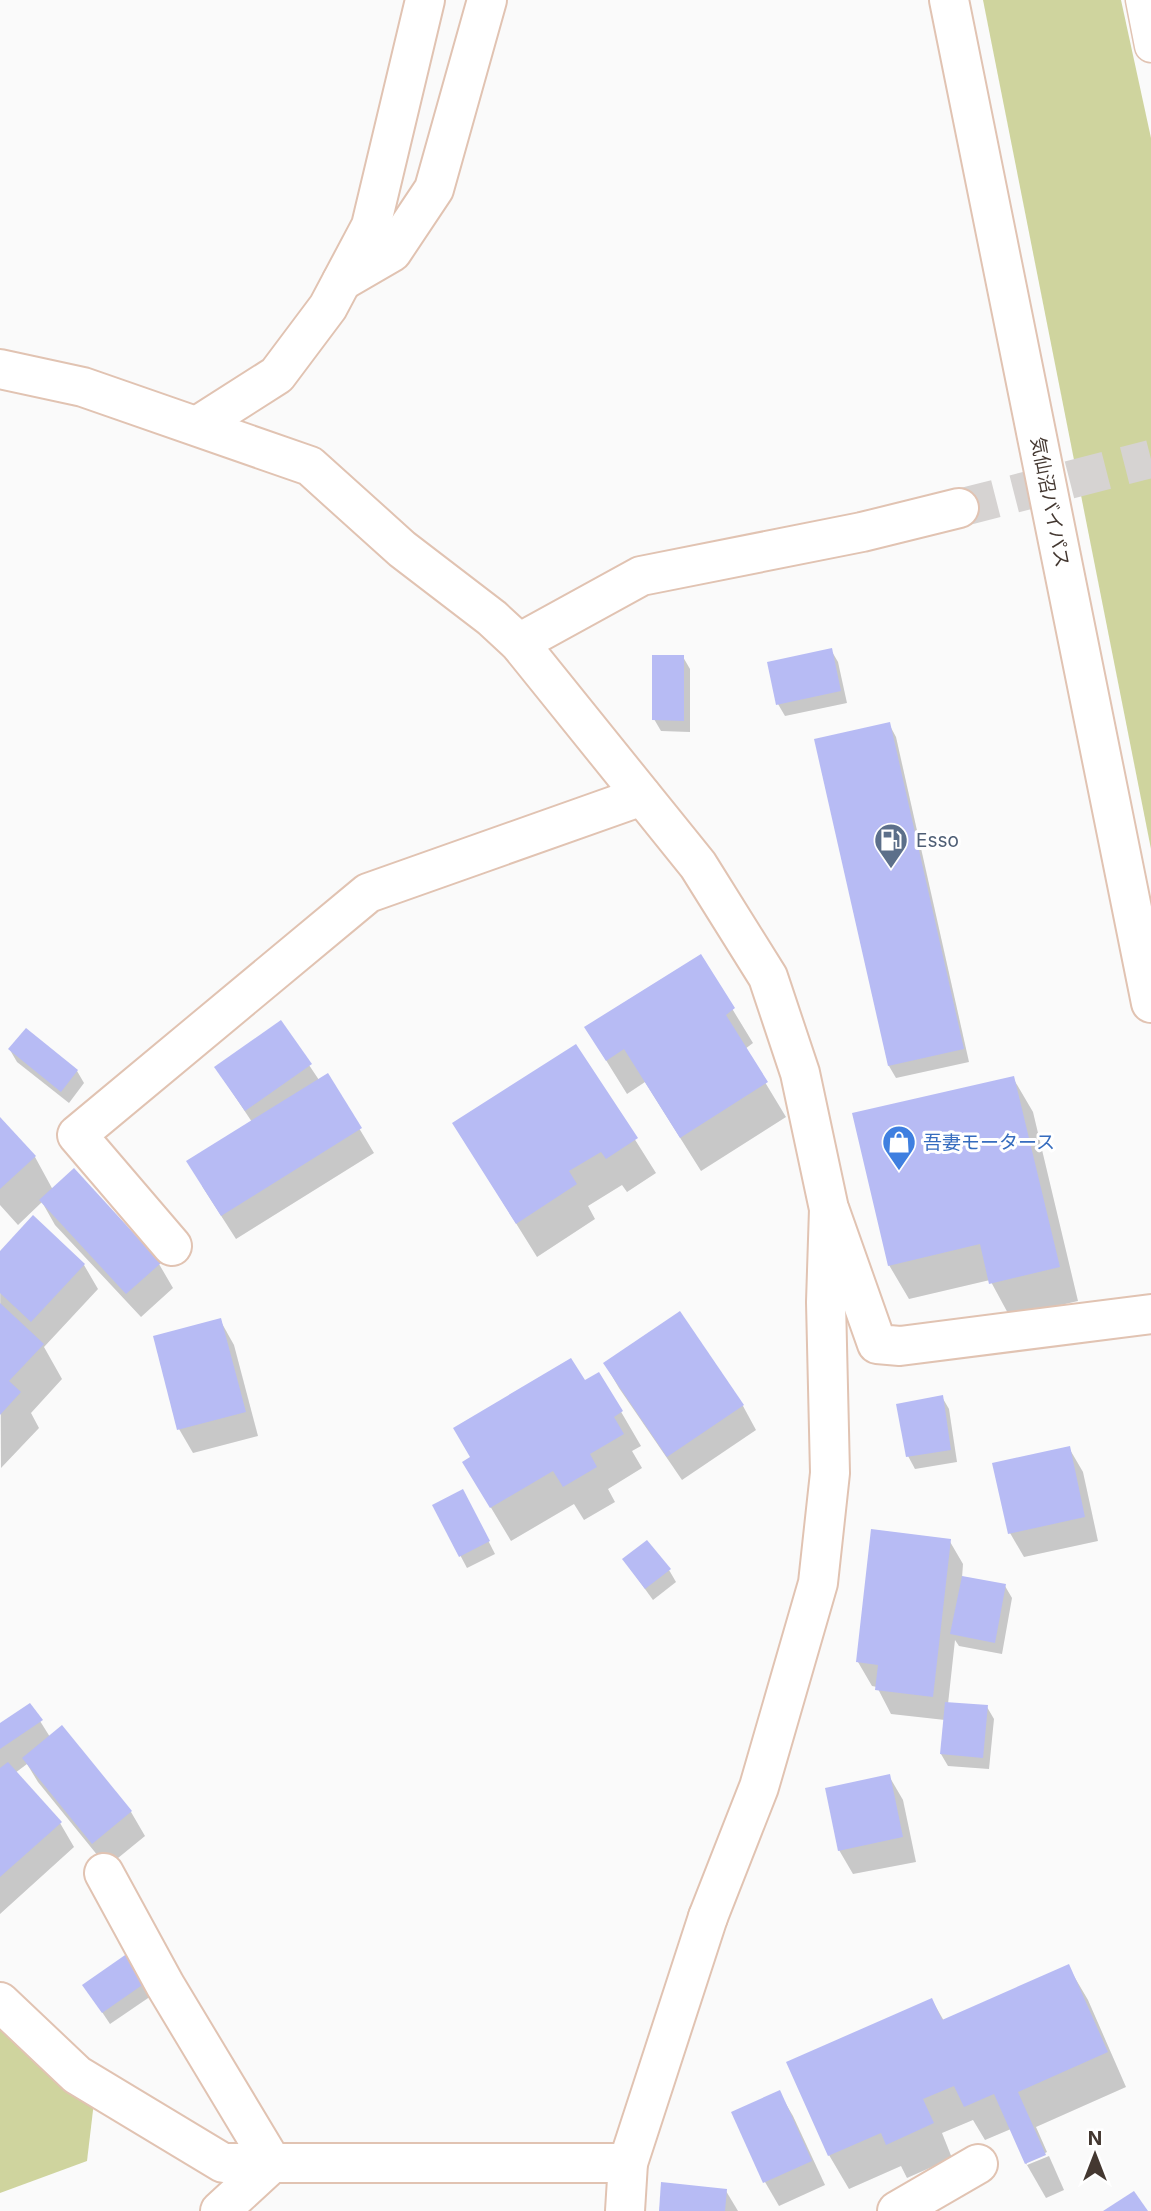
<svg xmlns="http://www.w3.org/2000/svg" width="1151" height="2211" font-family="Inter,'Noto Sans JP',sans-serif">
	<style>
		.green { fill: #cfd49e }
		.shadow { fill: #0003 }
		.building { fill: #b7bbf4 }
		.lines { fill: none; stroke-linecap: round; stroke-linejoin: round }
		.minor-tunnel { stroke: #d6d3d2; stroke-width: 38; stroke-dasharray: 38 19; stroke-linecap: butt }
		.service-casing { stroke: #e1c3b2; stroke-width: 35 }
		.minor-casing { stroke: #e1c3b2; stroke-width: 42 }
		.tertiary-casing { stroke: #e1c3b2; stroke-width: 42 }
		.trunk-casing { stroke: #e1c3b2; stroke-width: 42 }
		.service { stroke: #fff; stroke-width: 32 }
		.minor { stroke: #fff; stroke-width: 38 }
		.tertiary { stroke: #fff; stroke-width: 38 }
		.trunk { stroke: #fff; stroke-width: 38 }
		.labels { text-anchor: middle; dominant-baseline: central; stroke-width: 6; stroke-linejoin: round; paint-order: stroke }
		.street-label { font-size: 19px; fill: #443831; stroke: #fff }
		.service-label { font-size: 19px; fill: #4e5e75; stroke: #fff; text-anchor: start }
		.shop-label { font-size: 19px; fill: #366cbe; stroke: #fff; text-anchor: start }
	</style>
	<rect width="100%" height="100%" fill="#fafafa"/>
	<g class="green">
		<path d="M983,0H1121L1151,138V849Z"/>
		<path d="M0,2018L94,2102L87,2161L0,2193Z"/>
	</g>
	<g class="shadow">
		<path d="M831,650L838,662L847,703L785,716L778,704Z"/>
		<path d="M683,657L690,669V732L661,731L654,719Z"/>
		<path d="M889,724L896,737L969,1062L896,1078L889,1066Z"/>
		<path d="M700,956L753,1043L745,1049L786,1117L701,1171L645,1082L627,1094L586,1028Z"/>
		<path d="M281,1023L319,1080L327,1075L374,1153L236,1239L202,1186L252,1122L216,1068Z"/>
		<path d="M576,1046L656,1173L627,1192L622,1185L588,1206L595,1219L537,1257L454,1124Z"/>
		<path d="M10,1050L77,1071L84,1083L69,1103L17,1062Z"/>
		<path d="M1013,1078L1033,1112L1078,1301L1010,1317L990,1280L909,1299L889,1265Z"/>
		<path d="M0,1119L35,1157L53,1190L159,1264L173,1288L141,1317L55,1225L42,1202L18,1225L0,1205Z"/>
		<path d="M0,1254L84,1265L98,1289L44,1347L62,1379L31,1413L39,1428L1,1468Z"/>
		<path d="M220,1320L234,1345L258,1436L193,1453L179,1429Z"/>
		<path d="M605,1364L743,1406L756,1430L682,1480L619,1388Z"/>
		<path d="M599,1374L641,1446L632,1451L642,1468L608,1489L615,1502L584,1520L574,1504L511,1541L484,1496L584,1383Z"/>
		<path d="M942,1397L949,1409L957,1462L915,1469L908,1456Z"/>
		<path d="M1069,1448L1083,1472L1098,1541L1024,1557L1010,1533Z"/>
		<path d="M469,1503L495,1554L467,1568L434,1506Z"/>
		<path d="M949,1540L963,1564L962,1578L1005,1586L1012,1598L1002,1654L959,1646L955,1640L948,1704L987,1707L994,1719L989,1769L948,1766L941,1754L945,1720L891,1714L877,1687L872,1686L858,1662Z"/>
		<path d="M624,1560L669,1570L676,1582L653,1600Z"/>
		<path d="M30,1705L50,1737L62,1727L131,1812L145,1836L107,1867L38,1782L27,1764L15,1773L60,1823L74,1847L0,1914V1725Z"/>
		<path d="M889,1776L903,1800L916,1862L853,1874L839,1850Z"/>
		<path d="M1068,1966L1088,2000L1126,2087L1036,2127L1047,2152L1027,2162V2165L1011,2129L985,2140L973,2120L942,2133L952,2158L907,2178L901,2166L849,2189L829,2155L932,2000L944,2021Z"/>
		<path d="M147,1982L154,1994L110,2024L92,1997Z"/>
		<path d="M779,2092L793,2116L825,2185L779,2206L765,2182L733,2113Z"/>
		<path d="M1049,2156L1064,2190L1046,2198L1027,2165Z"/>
		<path d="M726,2191L738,2211H660Z"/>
	</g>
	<g class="building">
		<path d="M832,648L841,691L776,705L767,662Z"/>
		<path d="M652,655H684V721L652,720Z"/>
		<path d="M890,722L964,1049L888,1066L814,739Z"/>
		<path d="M701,954L735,1008L726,1015L768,1082L680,1138L624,1049L606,1061L584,1027Z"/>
		<path d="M281,1020L312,1064L245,1111L214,1067Z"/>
		<path d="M26,1028L78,1070L61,1092L8,1049Z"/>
		<path d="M576,1044L638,1138L606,1159L601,1152L569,1171L577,1184L516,1224L452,1123Z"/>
		<path d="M328,1073L362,1128L221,1216L186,1161Z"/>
		<path d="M1014,1076L1060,1267L989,1284L980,1244L888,1266L852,1113Z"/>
		<path d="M0,1117L36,1156L0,1189Z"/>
		<path d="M74,1168L161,1263L126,1294L39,1200Z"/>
		<path d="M33,1215L85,1264L31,1322L0,1293V1251Z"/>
		<path d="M0,1303L44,1344L9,1381L21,1392L0,1415Z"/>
		<path d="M680,1311L744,1405L667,1457L603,1363Z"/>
		<path d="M221,1318L246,1412L177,1430L153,1336Z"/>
		<path d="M571,1358L585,1380L599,1372L623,1411L614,1417L624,1434L590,1454L597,1467L563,1487L553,1471L490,1508L462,1462L470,1457L453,1428Z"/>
		<path d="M943,1395L951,1450L906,1457L896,1404Z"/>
		<path d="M1070,1446L1085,1517L1008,1534L992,1463Z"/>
		<path d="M463,1489L490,1541L459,1557L432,1505Z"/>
		<path d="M871,1529L951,1539L933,1697L875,1690L878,1665L856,1662Z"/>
		<path d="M647,1540L671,1569L645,1589L622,1559Z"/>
		<path d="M962,1576L1006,1584L995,1643L950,1634Z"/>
		<path d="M945,1702L988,1705L983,1758L940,1754Z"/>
		<path d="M30,1703L43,1720L0,1749V1723Z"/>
		<path d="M62,1725L132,1811L92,1844L22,1758Z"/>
		<path d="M8,1762L62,1822L0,1877V1768Z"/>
		<path d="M890,1774L903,1837L838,1851L825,1788Z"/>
		<path d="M128,1953L148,1981L102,2013L82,1985Z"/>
		<path d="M1069,1964L1108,2052L1018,2092L1046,2155L1025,2164L994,2094L964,2107L954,2086L923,2099L934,2123L886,2145L881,2133L828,2156L786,2062L932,1998L942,2020Z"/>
		<path d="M780,2090L812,2161L763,2183L731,2112Z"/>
		<path d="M661,2182L727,2189L725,2211H659Z"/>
		<path d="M1134,2191L1148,2211H1103Z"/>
	</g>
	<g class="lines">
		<path class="minor-tunnel" d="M959,508L1151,459"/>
		<g class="service-casing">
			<path id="service" d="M1142,0L1151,46"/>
		</g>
		<g class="minor-casing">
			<g id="minor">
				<path d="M342,281L392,252L434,189L487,0"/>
				<path d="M197,426L277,375L328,307L371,226L425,0"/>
				<path d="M519,643L641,576L862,532L959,508"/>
				<path d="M830,1211L877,1344L900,1346L1151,1314"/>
				<path d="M172,1246L77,1135L368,893L642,796"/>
				<path d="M104,1873L165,1985L272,2163L220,2211"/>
				<path d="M0,2002L77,2075L223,2163H628"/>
				<path d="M625,2211L628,2163L708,1917"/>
				<path d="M897,2211L978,2164"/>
			</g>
		</g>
		<g class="tertiary-casing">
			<path id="tertiary" d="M0,369L83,387L310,466L402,549L492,618L519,643L698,865L768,977L800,1073L829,1209L826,1302L830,1473L818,1583L759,1787L708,1917"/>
		</g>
		<g class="trunk-casing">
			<path id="trunk" d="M949,0L1151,1003"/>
		</g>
		<use href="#service" class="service"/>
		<use href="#minor" class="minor"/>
		<use href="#tertiary" class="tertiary"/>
		<use href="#trunk" class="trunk"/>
	</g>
	<defs>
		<g id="fuel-pin" transform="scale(1.75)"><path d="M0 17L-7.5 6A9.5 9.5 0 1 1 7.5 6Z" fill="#5c6f8a" stroke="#fff"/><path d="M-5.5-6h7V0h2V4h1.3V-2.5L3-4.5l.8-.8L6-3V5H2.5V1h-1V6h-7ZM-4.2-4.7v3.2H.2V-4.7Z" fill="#fff"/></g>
		<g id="shop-pin" transform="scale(1.75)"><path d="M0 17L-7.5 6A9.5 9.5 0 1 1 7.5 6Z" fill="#3f7fe0" stroke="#fff"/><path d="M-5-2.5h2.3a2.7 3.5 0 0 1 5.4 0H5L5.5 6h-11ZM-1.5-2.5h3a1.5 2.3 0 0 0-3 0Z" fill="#fff"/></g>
	</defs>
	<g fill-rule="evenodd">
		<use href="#fuel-pin" x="891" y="840"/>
		<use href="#shop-pin" x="899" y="1142"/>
	</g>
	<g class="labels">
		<g class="street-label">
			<text transform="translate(1050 502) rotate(79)">気仙沼バイパス</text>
		</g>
		<g class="service-label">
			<text x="916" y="840">Esso</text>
		</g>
		<g class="shop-label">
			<text x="923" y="1142">吾妻モータース</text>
		</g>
	</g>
	<g transform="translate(1095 2155)" stroke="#ffffff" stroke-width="5" paint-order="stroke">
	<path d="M0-5L12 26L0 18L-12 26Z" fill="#443831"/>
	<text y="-10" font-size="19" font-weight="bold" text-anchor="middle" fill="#443831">N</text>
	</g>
</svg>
